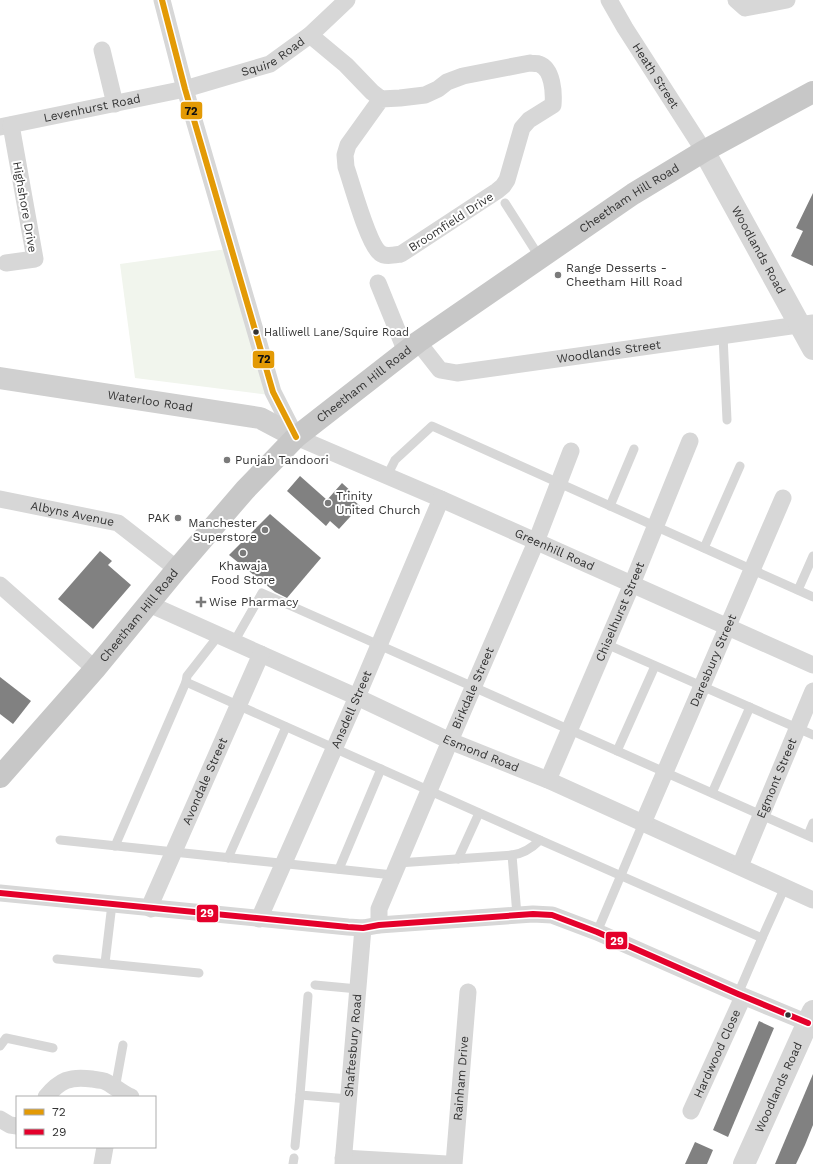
<svg xmlns="http://www.w3.org/2000/svg" width="813" height="1164" font-family="'Work Sans',sans-serif">
	<style>
		.green { fill: #f1f5ed }
		.building { fill: #818181 }
		.lines { fill: none; stroke-linecap: round; stroke-linejoin: round }
		.service { stroke: #d7d7d7; stroke-width: 9 }
		.minor { stroke: #d7d7d7; stroke-width: 17 }
		.tertiary { stroke: #d7d7d7; stroke-width: 22 }
		.secondary { stroke: #d0d0d0; stroke-width: 22 }
		.trunk { stroke: #c7c7c7; stroke-width: 22 }
		.bus-1-casing { stroke: #fff; stroke-width: 9 }
		.bus-2-casing { stroke: #fff; stroke-width: 9 }
		.bus-1 { stroke: #e39a05; stroke-width: 6 }
		.bus-2 { stroke: #e4002b; stroke-width: 6 }
		.poi-dot { fill: #7a7a7a; stroke: #fff; stroke-width: 1.5 }
		.bus-dot { fill: #333; stroke: #fff; stroke-width: 1.5 }
		.labels { text-anchor: middle; dominant-baseline: central; stroke-width: 4; stroke-linejoin: round; paint-order: stroke }
		.bus-label { font-size: 11px; fill: #333; stroke: #fff; text-anchor: start }
		.street-label { font-size: 12px; fill: #333; stroke: #fff }
		.poi-label { font-size: 12px; fill: #333; stroke: #fff; text-anchor: start }
		.line-badge { stroke: #fff; stroke-width: 1.5 }
		.badge-label { font-size: 11px; text-anchor: middle; font-weight: bold; fill: #fff }
		.pale-badge-label { font-size: 11px; text-anchor: middle; font-weight: bold; fill: #111 }
	</style>
	<rect width="100%" height="100%" fill="#fff"/>
	<path class="green" d="M227,249L269,395L135,378L120,264Z"/>
	<g class="building">
		<path d="M813,193V266L791,256L803,231L796,228Z"/>
		<path d="M300,476L327,500L342,483L354,494L351,498L360,506L339,529L330,521L326,526L287,491Z"/>
		<path d="M270,514L321,558L287,598L275,592L229,555Z"/>
		<path d="M100,551L112,561L108,565L131,585L93,629L58,599Z"/>
		<path d="M0,677L31,701L13,724L0,714Z"/>
		<path d="M759,1021L774,1028L728,1137L713,1130Z"/>
		<path d="M813,1074V1125L805,1145L796,1164H775Z"/>
		<path d="M695,1142L713,1150L707,1164H685Z"/>
	</g>
	<g class="lines">
		<g class="service">
			<path d="M505,203L540,258"/>
			<path d="M723,336L727,420"/>
			<path d="M387,476L395,460L432,426L813,597"/>
			<path d="M610,506L634,449"/>
			<path d="M704,548L740,466"/>
			<path d="M798,590L813,556"/>
			<path d="M219,635L187,676L186,682L540,840"/>
			<path d="M234,642L262,593L813,838"/>
			<path d="M606,644L813,735"/>
			<path d="M617,751L655,666"/>
			<path d="M712,793L750,707"/>
			<path d="M808,835L813,823"/>
			<path d="M60,840L393,875"/>
			<path d="M115,846L186,682"/>
			<path d="M512,855C522,854 532,848 540,840L762,938L738,994"/>
			<path d="M228,858L286,727"/>
			<path d="M458,859L479,813"/>
			<path d="M398,863L512,855L517,915"/>
			<path d="M339,869L381,769"/>
			<path d="M597,932L643,823"/>
			<path d="M762,938L785,887"/>
			<path d="M57,959L199,973"/>
			<path d="M105,963L112,904"/>
			<path d="M315,985L358,989"/>
			<path d="M308,996L300,1095L349,1099"/>
			<path d="M0,1046L6,1038L53,1048"/>
			<path d="M115,1089L123,1045"/>
			<path d="M295,1146L300,1095"/>
			<path d="M293,1164L294,1158"/>
		</g>
		<g class="minor">
			<path id="s1" d="M162,0L185,89L273,392L296,437L441,499L813,665"/>
			<path id="s2" d="M609,0L625,28L704,151"/>
			<path d="M736,0L745,8L787,0"/>
			<path d="M310,35L346,65L372,92L381,99L400,98L425,95L438,89L447,82L463,76L530,63C532,64 537,63 539,64C553,69 554,93 553,105L529,120L522,128L507,180L503,186L497,191L401,254C394,255 385,257 380,253C368,244 352,184 346,167L345,155L348,145L381,99"/>
			<path d="M102,50L115,104"/>
			<path id="s3" d="M0,127L185,89L270,64L310,35L347,0"/>
			<path d="M6,263L35,259L11,125"/>
			<path d="M378,283L406,352"/>
			<path id="s4" d="M418,342L440,370L457,373L813,323"/>
			<path id="s5" d="M0,499L118,523L177,569"/>
			<path d="M0,585L95,669"/>
			<path id="s6" d="M149,604L357,697L450,741L548,780L813,900"/>
			<path id="s7" d="M548,780L632,584L690,441"/>
			<path id="s8" d="M643,823L783,498"/>
			<path id="s9" d="M740,866L813,691"/>
			<path d="M0,893L348,927L363,928L379,925L533,914L552,915L597,932L738,994L808,1023"/>
			<path id="s10" d="M151,909L152,901L261,654"/>
			<path id="s11" d="M259,919L357,697L441,499"/>
			<path id="s12" d="M379,925V909L450,741L536,542L571,451"/>
			<path d="M46,1097C60,1080 70,1076 92,1079C96,1080 101,1080 104,1081C112,1084 121,1093 131,1097"/>
			<path id="s13" d="M691,1111L743,997"/>
			<path d="M0,1119L10,1125L17,1126"/>
			<path d="M343,1158L447,1164"/>
			<path d="M102,1164L105,1147"/>
			<path id="s14" d="M343,1164L363,928"/>
			<path id="s15" d="M454,1164L468,992"/>
		</g>
		<g class="tertiary">
			<path id="s16" d="M704,151L813,349"/>
			<path id="s17" d="M744,1164L813,1011"/>
		</g>
		<path class="secondary" id="s18" d="M0,378L260,418L296,437"/>
		<path class="trunk" id="s19" d="M0,777L95,669L177,569L245,490L296,437L418,342L633,194L704,151L813,92"/>
		<g class="bus-1-casing">
			<path id="bus-1" d="M162,0L185,89L273,392L296,437"/>
		</g>
		<g class="bus-2-casing">
			<path id="bus-2" d="M0,893L348,927L363,928L379,925L533,914L552,915L597,932L738,994L808,1023"/>
		</g>
		<use href="#bus-1" class="bus-1"/>
		<use href="#bus-2" class="bus-2"/>
	</g>
	<g class="poi-dot">
		<circle cx="558" cy="275" r="4"/>
		<circle cx="227" cy="460" r="4"/>
		<circle cx="328" cy="503" r="4"/>
		<circle cx="178" cy="518" r="4"/>
		<circle cx="265" cy="530" r="4"/>
		<circle cx="243" cy="553" r="4"/>
		<path d="M199 596h4v4h4v4h-4v4h-4v-4h-4v-4h4z"/>
	</g>
	<g class="bus-dot">
		<circle cx="256" cy="332" r="3.5"/>
		<circle cx="788" cy="1015" r="3.5"/>
	</g>
	<g class="labels">
		<g class="bus-label">
			<text x="264" y="332">Halliwell Lane/Squire Road</text>
		</g>
		<g class="street-label">
			<text stroke="none"><textPath href="#s3" startOffset="283">Squire Road</textPath></text>
			<text stroke="none"><textPath href="#s2" startOffset="89">Heath Street</textPath></text>
			<text stroke="none"><textPath href="#s3" startOffset="94">Levenhurst Road</textPath></text>
			<text stroke="none"><textPath href="#s19" startOffset="861">Cheetham Hill Road</textPath></text>
			<text transform="translate(25 207) rotate(80)">Highshore Drive</text>
			<text transform="translate(451 222) rotate(-33)">Broomfield Drive</text>
			<text stroke="none"><textPath href="#s16" startOffset="113">Woodlands Road</textPath></text>
			<text stroke="none"><textPath href="#s4" startOffset="206">Woodlands Street</textPath></text>
			<text stroke="none"><textPath href="#s19" startOffset="537">Cheetham Hill Road</textPath></text>
			<text stroke="none"><textPath href="#s18" startOffset="152">Waterloo Road</textPath></text>
			<text stroke="none"><textPath href="#s5" startOffset="74">Albyns Avenue</textPath></text>
			<text stroke="none"><textPath href="#s1" startOffset="740">Greenhill Road</textPath></text>
			<text stroke="none"><textPath href="#s7" startOffset="183">Chiselhurst Street</textPath></text>
			<text stroke="none"><textPath href="#s19" startOffset="213">Cheetham Hill Road</textPath></text>
			<text stroke="none"><textPath href="#s8" startOffset="177">Daresbury Street</textPath></text>
			<text stroke="none"><textPath href="#s12" startOffset="256">Birkdale Street</textPath></text>
			<text stroke="none"><textPath href="#s11" startOffset="229">Ansdell Street</textPath></text>
			<text stroke="none"><textPath href="#s6" startOffset="364">Esmond Road</textPath></text>
			<text stroke="none"><textPath href="#s9" startOffset="95">Egmont Street</textPath></text>
			<text stroke="none"><textPath href="#s10" startOffset="139">Avondale Street</textPath></text>
			<text stroke="none"><textPath href="#s14" startOffset="119">Shaftesbury Road</textPath></text>
			<text stroke="none"><textPath href="#s13" startOffset="63">Hardwood Close</textPath></text>
			<text stroke="none"><textPath href="#s15" startOffset="86">Rainham Drive</textPath></text>
			<text stroke="none"><textPath href="#s17" startOffset="84">Woodlands Road</textPath></text>
		</g>
		<g class="poi-label">
			<text x="566" y="268">Range Desserts -<tspan x="566" dy="14">Cheetham Hill Road</tspan></text>
			<text x="235" y="460">Punjab Tandoori</text>
			<text x="336" y="496">Trinity<tspan x="336" dy="14">United Church</tspan></text>
			<text x="170" y="518" text-anchor="end">PAK</text>
			<text x="257" y="523" text-anchor="end">Manchester<tspan x="257" dy="14">Superstore</tspan></text>
			<text x="243" y="566" text-anchor="middle">Khawaja<tspan x="243" dy="14">Food Store</tspan></text>
			<text x="209" y="602">Wise Pharmacy</text>
		</g>
	</g>
	<g class="line-badge">
		<rect x="180" y="101" width="23" height="19" rx="4" fill="#e39a05"/>
		<rect x="252" y="350" width="23" height="19" rx="4" fill="#e39a05"/>
		<rect x="196" y="904" width="23" height="19" rx="4" fill="#e4002b"/>
		<rect x="605" y="931" width="23" height="19" rx="4" fill="#e4002b"/>
	</g>
	<g class="badge-label">
		<text x="207" y="917">29</text>
		<text x="617" y="945">29</text>
	</g>
	<g class="pale-badge-label">
		<text x="191" y="115">72</text>
		<text x="264" y="363">72</text>
	</g>
	<rect x="16" y="1096" width="140" height="52" fill="#ffffff" stroke="#adadad"/>
	<rect x="24" y="1109" width="20" height="6" fill="#e39a05" stroke="#adadad"/>
	<text x="52" y="1116" font-size="12" fill="#333333">72</text>
	<rect x="24" y="1129" width="20" height="6" fill="#e4002b" stroke="#adadad"/>
	<text x="52" y="1136" font-size="12" fill="#333333">29</text>
</svg>
